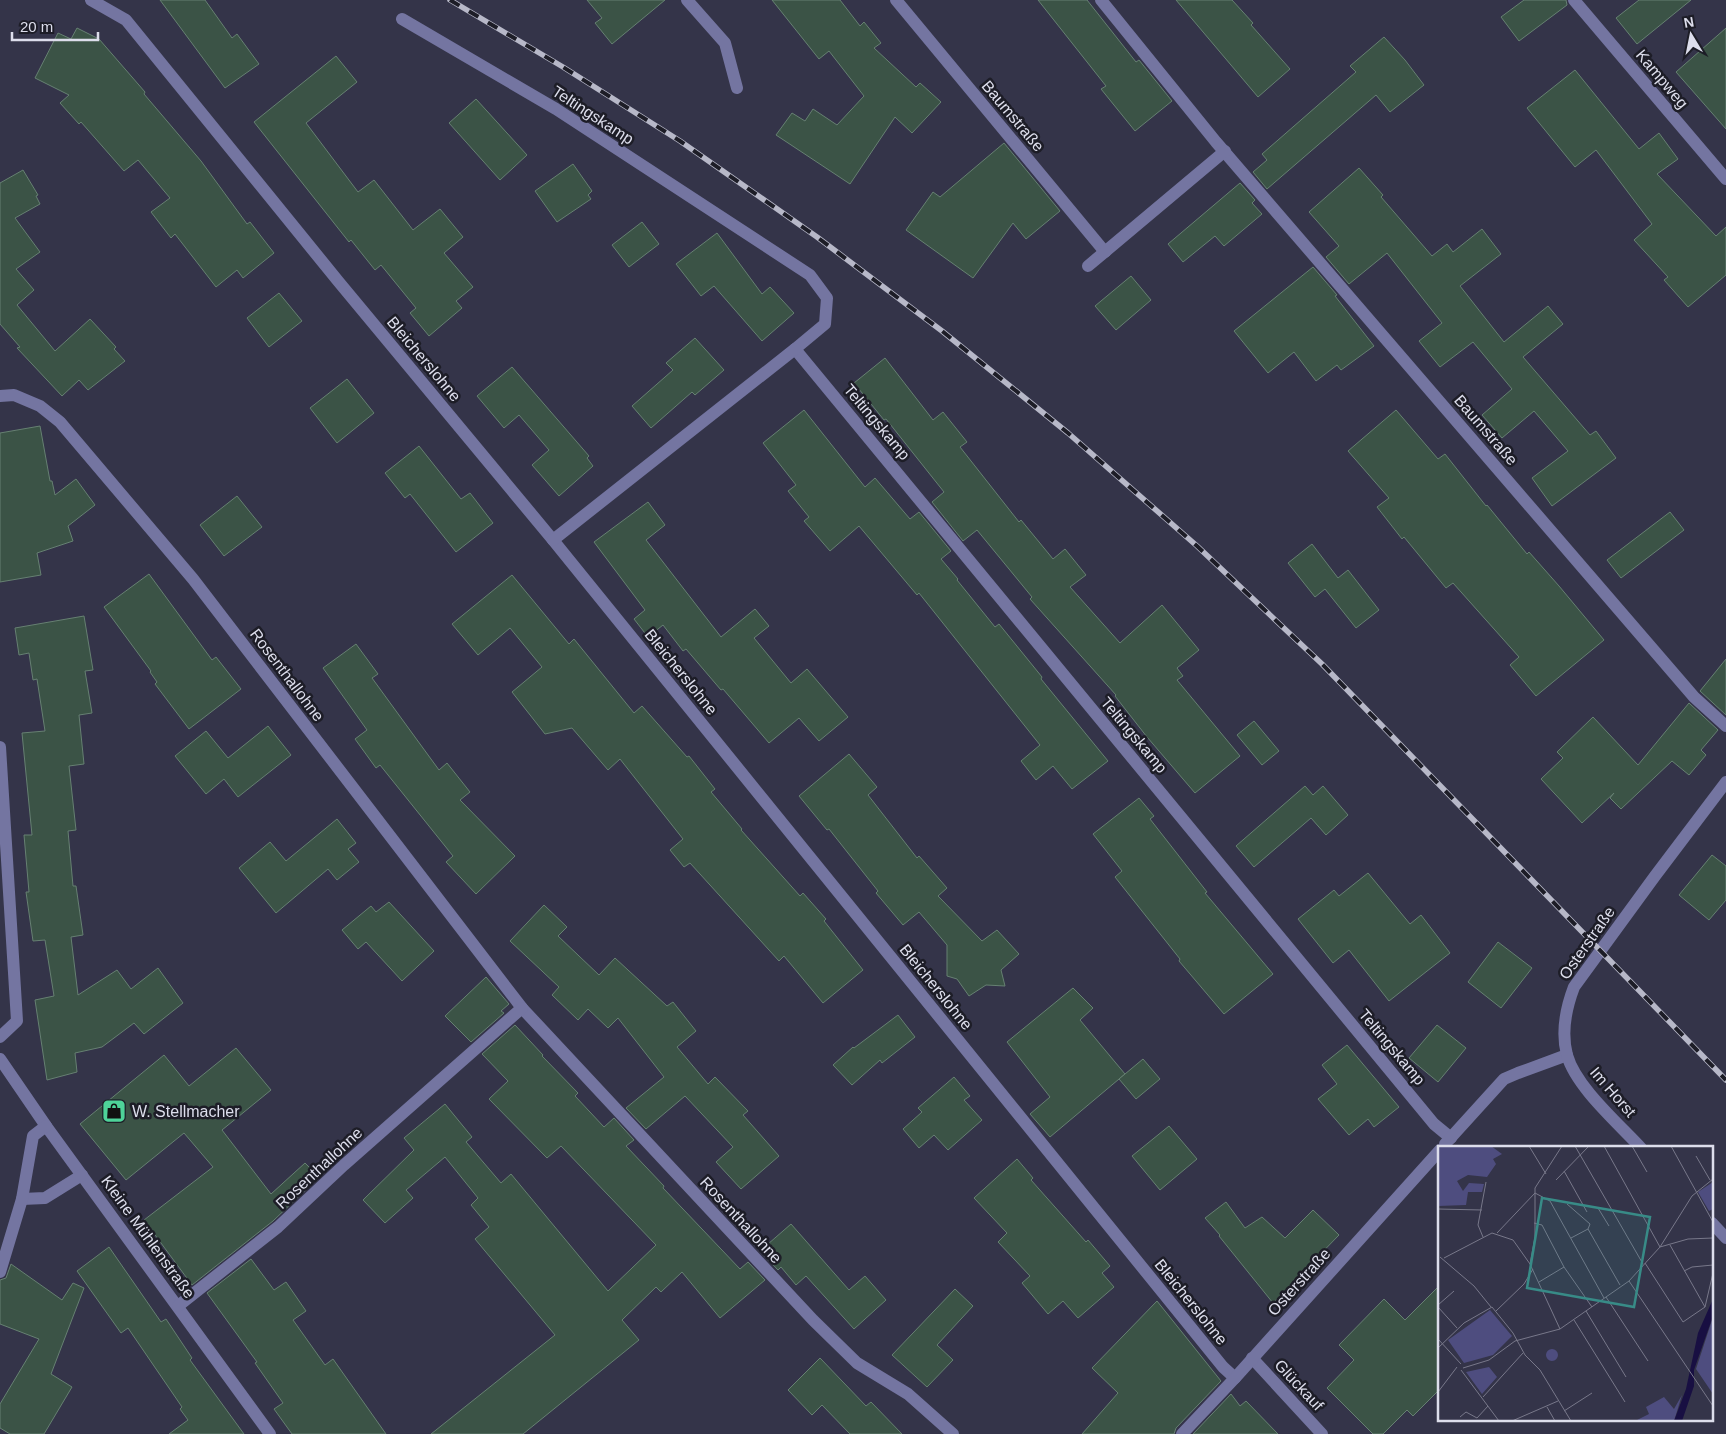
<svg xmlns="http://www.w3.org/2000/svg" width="1726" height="1434" font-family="Arial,sans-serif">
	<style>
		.building { fill: #3b5346; stroke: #668072 }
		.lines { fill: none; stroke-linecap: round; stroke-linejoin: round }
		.minor { stroke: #7475a1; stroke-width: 12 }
		.rail-casing { stroke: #b7b8c8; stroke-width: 5.5 }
		.rail { stroke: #1d1d27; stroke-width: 4; stroke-dasharray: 11; stroke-linecap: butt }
		.labels { text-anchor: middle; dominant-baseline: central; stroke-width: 5; stroke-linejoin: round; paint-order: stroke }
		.street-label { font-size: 16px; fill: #dddeec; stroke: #1d1d27 }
		.poi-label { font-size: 16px; fill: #dddeec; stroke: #1d1d27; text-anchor: start }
		.inset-road { fill: none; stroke: #78788a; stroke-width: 1 }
		.view { fill: #388b87; fill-opacity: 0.15; stroke: #388b87; stroke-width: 2.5 }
		.inset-edge { fill: none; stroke: #dddeec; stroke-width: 2.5 }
	</style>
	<rect width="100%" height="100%" fill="#343449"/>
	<g class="building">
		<path d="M160,0H205L232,38L237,34L259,64L225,88Z"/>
		<path d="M587,0H665L612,44L595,23L602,18Z"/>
		<path d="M772,0H840L860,26L864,22L881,43L874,48L916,87L920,83L941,102L912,133L895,117L850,184L776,135L792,113L805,121L813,109L837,125L864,96L829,51L819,59Z"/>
		<path d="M1038,0H1087L1136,62L1139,60L1172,101L1135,131L1101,89L1106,86Z"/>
		<path d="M1176,0H1232L1253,23L1251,25L1290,69L1258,97Z"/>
		<path d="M1524,0H1566L1567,5L1519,41L1501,17Z"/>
		<path d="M1639,0H1691L1637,44L1616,18Z"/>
		<path d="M77,28L99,39L145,92L144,94L201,161L247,224L250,222L274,253L243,278L237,270L216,287L175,234L171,238L151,212L170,198L138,160L124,171L81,122L79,124L60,103L69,95L35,78L58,33L71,39Z"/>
		<path d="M1726,28V129L1676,72Z"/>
		<path d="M1384,37L1405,60L1424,85L1390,112L1376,95L1267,189L1253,172L1267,160L1262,154L1356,72L1350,66Z"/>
		<path d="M336,56L357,82L306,123L358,192L374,180L413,230L440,209L463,237L444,253L473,287L456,301L462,308L429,336L410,313L416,308L381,265L375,270L351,240L349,242L254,122Z"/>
		<path d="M1575,70L1639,149L1659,133L1678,159L1657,174L1716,236L1726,227V275L1688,307L1664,280L1668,277L1634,240L1652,224L1596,150L1575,167L1527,108Z"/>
		<path d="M476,99L527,155L500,180L449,123Z"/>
		<path d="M1004,143L1060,211L1026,239L1013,223L973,278L906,230L933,192L940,197Z"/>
		<path d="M573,164L592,191L588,195L591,199L557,222L535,191Z"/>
		<path d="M1359,168L1383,195L1381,197L1432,256L1447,244L1453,252L1482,229L1501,254L1460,286L1504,342L1548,306L1563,324L1523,357L1590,435L1596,431L1616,458L1552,506L1532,478L1568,451L1534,411L1502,438L1482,415L1512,389L1473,342L1440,367L1419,341L1442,323L1387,253L1349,284L1326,257L1339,246L1309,212Z"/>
		<path d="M23,170L38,195L36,196L40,204L15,218L40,252L16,269L34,290L17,305L55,351L90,319L116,347L114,349L125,361L88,390L79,380L62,396L17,348L20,347L0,324V183Z"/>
		<path d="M1240,183L1255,200L1252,203L1262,214L1224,246L1215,236L1183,262L1168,244Z"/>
		<path d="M642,222L659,244L629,267L612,245Z"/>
		<path d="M717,233L762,294L770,287L794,313L762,341L714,286L701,296L676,264Z"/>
		<path d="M1313,267L1337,295L1335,296L1374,346L1341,370L1337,365L1316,381L1294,352L1268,373L1234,331Z"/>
		<path d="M1131,276L1151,300L1116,330L1095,306Z"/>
		<path d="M279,293L302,321L269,347L247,318Z"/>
		<path d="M695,338L724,370L695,395L692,392L651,428L632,406L673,370L666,363Z"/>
		<path d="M885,358L933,420L943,412L967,442L960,447L1019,522L1021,520L1053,559L1065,549L1086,575L1070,587L1120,643L1162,605L1199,650L1177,668L1183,676L1177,680L1240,756L1195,793L1147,737L1115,696L1116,695L1030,599L1032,597L977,530L963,541L932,502L944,492L886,419L884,420L854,383Z"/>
		<path d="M512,367L589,456L587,458L593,466L559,496L532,465L549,450L519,415L504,428L477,396Z"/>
		<path d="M347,379L374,413L337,443L310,408Z"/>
		<path d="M804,410L865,487L875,478L910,519L919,512L951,551L941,559L958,579L957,580L995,627L999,624L1042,677L1041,679L1108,761L1072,789L1053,766L1036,780L1021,761L1040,745L919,593L917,595L859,526L830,551L804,521L809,517L788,491L796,485L763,443Z"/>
		<path d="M1396,410L1438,459L1445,454L1486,506L1487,505L1527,554L1529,552L1559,586L1604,640L1536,696L1510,665L1519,657L1453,583L1446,588L1404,537L1402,539L1377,507L1389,498L1348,451Z"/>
		<path d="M40,426L50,481H52L55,495L76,479L95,505L68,526L73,541L37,553L41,575L0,582V433Z"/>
		<path d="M419,446L461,499L470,493L493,523L456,552L410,494L405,498L385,473Z"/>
		<path d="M237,496L262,527L224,556L200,525Z"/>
		<path d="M648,502L665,525L646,540L721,637L755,609L769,626L754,638L791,683L807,669L848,717L819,741L799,718L769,743L723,689L721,690L686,649L683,651L663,625L648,637L634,619L645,610L594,542Z"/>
		<path d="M1670,512L1684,530L1621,578L1607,560Z"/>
		<path d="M1312,544L1338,578L1348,570L1379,610L1356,628L1325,589L1315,597L1288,563Z"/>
		<path d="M149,574L212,660L216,657L241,689L189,729L155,684L157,682L150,672L151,671L104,607Z"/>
		<path d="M512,575L569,644L574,639L634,713L642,706L687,757L689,756L715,789L711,792L742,829L741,830L800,896L803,893L826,919L824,921L863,970L823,1003L784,956L779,961L690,863L684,867L670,850L683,839L620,759L608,770L572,728L545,734L512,692L542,667L510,628L478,655L452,624Z"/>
		<path d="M84,616L93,670L85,671L92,713L79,715L84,764L69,766L76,830L68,831L73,886H76L83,935L71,937L78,995L117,970L131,989L158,968L183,1003L144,1034L134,1023L102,1047L75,1053L77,1072L47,1080L35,1000L54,996L45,940L33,941L26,892H29L24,835H32L22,733L45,731L37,679L33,680L29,653L19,655L15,628Z"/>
		<path d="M356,644L378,674L372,678L439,770L447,763L470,792L460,800L515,856L476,894L446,862L453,856L380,765L376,768L355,739L367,730L323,668Z"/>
		<path d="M1726,659V715L1700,691Z"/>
		<path d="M1689,703L1718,730L1701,750L1706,755L1689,775L1672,761L1621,809L1610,798L1614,793L1582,823L1541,779L1563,758L1557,752L1593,717L1638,765Z"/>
		<path d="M1254,721L1279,751L1262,765L1237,735Z"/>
		<path d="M268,726L291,755L238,797L224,779L206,794L175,756L206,731L228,758Z"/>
		<path d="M849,754L877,787L868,795L917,858L919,856L947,888L938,896L982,941L997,930L1019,954L1001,970L1005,986L986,985L969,996L957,979L947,976V945L919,912L903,925L876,893L878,891L829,829L827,830L799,796Z"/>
		<path d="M1305,786L1313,795L1323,786L1348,815L1326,835L1311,818L1254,867L1236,846Z"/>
		<path d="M1139,798L1154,816L1150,819L1207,892L1205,893L1273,974L1224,1014L1179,961L1180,959L1115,877L1122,871L1093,834Z"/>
		<path d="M337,819L356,843L348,849L359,862L337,880L328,869L276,913L239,868L270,842L286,861Z"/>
		<path d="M1712,855L1726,866V900L1709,920L1679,895Z"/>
		<path d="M1368,873L1410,924L1421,915L1450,953L1389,1001L1349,950L1333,963L1298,919L1334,890L1339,896Z"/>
		<path d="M389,902L434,951L402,981L366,942L358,949L342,930L371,906L376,912Z"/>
		<path d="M544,905L567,927L558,936L599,975L615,958L667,1006L673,1002L696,1031L677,1047L708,1084L715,1077L748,1111L743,1115L779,1156L741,1189L716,1162L733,1147L685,1096L646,1129L626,1108L664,1077L618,1018L608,1028L588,1009L578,1020L552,995L559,987L510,941Z"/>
		<path d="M1498,942L1532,968L1501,1008L1468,982Z"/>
		<path d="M486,977L509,1004L501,1011L504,1013L471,1042L445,1016Z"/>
		<path d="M1073,988L1093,1008L1080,1020L1125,1074L1050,1137L1030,1114L1050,1097L1007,1042Z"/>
		<path d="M898,1015L915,1037L882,1063L880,1060L852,1085L833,1065L853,1047L854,1048Z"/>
		<path d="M515,1025L543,1055L542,1056L578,1093L575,1096L604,1127L614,1118L634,1140L626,1146L664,1186L663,1188L740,1269L748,1262L765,1280L720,1318L682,1272L661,1292L656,1287L622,1320L639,1340L523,1434H431L555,1335L475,1239L489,1227L471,1205L478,1198L445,1157L406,1190L413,1198L385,1223L363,1200L414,1150L404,1138L445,1104L472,1137L466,1142L501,1183L511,1174L608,1291L656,1245L561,1146L547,1158L489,1099L508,1081L482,1054Z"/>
		<path d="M1437,1025L1466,1048L1438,1082L1409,1058Z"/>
		<path d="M1347,1045L1399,1107L1374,1127L1368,1119L1349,1135L1318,1099L1337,1084L1322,1065Z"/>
		<path d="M236,1048L271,1090L222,1130L271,1194L305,1163L319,1177L273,1221L192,1285L144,1220L213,1167L184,1133L126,1180L80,1124L164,1055L189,1086Z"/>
		<path d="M1143,1059L1160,1079L1136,1099L1119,1079Z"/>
		<path d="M954,1077L970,1096L964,1100L982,1120L948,1150L934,1135L919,1148L903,1129L922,1112L918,1108Z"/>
		<path d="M1169,1126L1197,1159L1160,1190L1132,1156Z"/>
		<path d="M1017,1159L1033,1178L1031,1180L1086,1242L1088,1240L1110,1266L1102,1273L1114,1287L1078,1318L1063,1301L1048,1314L1022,1283L1030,1276L998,1242L1007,1233L974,1198Z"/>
		<path d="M1226,1202L1245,1228L1262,1217L1285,1238L1313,1210L1339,1235L1273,1303L1219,1236L1220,1235L1205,1218Z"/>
		<path d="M791,1224L849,1290L865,1276L886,1300L854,1329L806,1276L796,1285L781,1267L778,1270L760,1251Z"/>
		<path d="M109,1247L161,1322L166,1319L192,1358L190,1360L244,1434H169L188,1420L180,1409L182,1407L128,1328L121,1333L77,1271Z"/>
		<path d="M251,1259L274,1290L286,1282L306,1311L293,1320L325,1365L333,1359L386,1434H292L274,1409L283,1403L255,1363L257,1362L207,1293Z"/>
		<path d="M11,1264L62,1300L73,1283L84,1288L51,1374L72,1387L44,1434H10L0,1428V1404L39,1339L0,1324V1280L6,1278Z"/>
		<path d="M1440,1285V1389L1413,1416L1407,1410L1383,1434H1373L1327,1388L1354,1360L1339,1345L1384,1299L1405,1320Z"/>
		<path d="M955,1289L973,1306L937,1345L953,1360L927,1387L892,1355Z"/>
		<path d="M1157,1301L1221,1381L1176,1428L1174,1434H1082L1118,1393L1092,1368Z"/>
		<path d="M820,1358L866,1406L871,1402L902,1434H850L822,1405L812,1415L788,1390Z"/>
		<path d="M1231,1394L1240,1406L1246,1401L1278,1434H1193Z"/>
	</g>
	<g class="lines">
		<g class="minor">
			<path d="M91,0L126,20L338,281L553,540L1223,1367L1235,1378"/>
			<path d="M687,0L725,43L737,88"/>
			<path d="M896,0L1105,252"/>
			<path d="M1101,0L1216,142L1694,697L1726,726"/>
			<path d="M1574,0L1726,179"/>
			<path d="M402,19L556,109L810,275L827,298L825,324L795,349L1434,1124L1451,1138"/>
			<path d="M1088,266L1225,151"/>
			<path d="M0,396L14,395L40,406L60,422L193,579L522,1008L813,1320L857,1363L908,1394L953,1434"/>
			<path d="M553,540L795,349"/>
			<path d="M0,747L17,1021L0,1037"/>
			<path d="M0,1059L46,1126L270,1434"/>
			<path d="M1445,1144L1504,1079L1518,1073L1567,1055"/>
			<path d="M1641,1148C1618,1123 1576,1087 1567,1055C1561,1032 1566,1008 1574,987L1655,876L1726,782"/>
			<path d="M22,1199L45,1198L82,1175"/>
			<path d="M1712,1223L1726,1238"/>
			<path d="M0,1272L22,1199L33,1136L46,1126"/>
			<path d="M178,1306L278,1227L344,1165L522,1008"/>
			<path d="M1252,1358L1322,1434"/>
			<path d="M1182,1434L1235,1378L1440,1150"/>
		</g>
		<g class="rail-casing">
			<path id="rail" d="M450,0L563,67L680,141L817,237L942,331L1068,433L1197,546L1322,664L1726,1080"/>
		</g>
		<use href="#rail" class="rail"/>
	</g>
	<defs>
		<g id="shop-square" transform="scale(1.25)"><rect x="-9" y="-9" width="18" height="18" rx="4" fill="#4ed399" stroke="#1d1d27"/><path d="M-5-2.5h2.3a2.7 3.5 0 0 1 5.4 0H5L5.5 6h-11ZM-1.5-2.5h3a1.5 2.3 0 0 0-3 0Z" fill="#111"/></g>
	</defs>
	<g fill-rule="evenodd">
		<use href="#shop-square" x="114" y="1111"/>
	</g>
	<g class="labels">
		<g class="street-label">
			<text transform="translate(1662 79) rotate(50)">Kampweg</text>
			<text transform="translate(593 115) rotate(33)">Teltingskamp</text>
			<text transform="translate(1013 116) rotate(50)">Baumstraße</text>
			<text transform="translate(424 359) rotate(50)">Bleicherslohne</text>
			<text transform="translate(877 422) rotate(50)">Teltingskamp</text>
			<text transform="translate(1486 430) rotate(49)">Baumstraße</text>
			<text transform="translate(681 672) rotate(51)">Bleicherslohne</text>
			<text transform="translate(287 675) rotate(53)">Rosenthallohne</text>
			<text transform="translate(1134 735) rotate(50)">Teltingskamp</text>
			<text transform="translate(1587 943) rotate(-55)">Osterstraße</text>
			<text transform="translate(936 987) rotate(51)">Bleicherslohne</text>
			<text transform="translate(1392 1047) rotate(50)">Teltingskamp</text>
			<text transform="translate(1613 1092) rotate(49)">Im Horst</text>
			<text transform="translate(319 1168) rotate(-43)">Rosenthallohne</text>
			<text transform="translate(741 1220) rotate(47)">Rosenthallohne</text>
			<text transform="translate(148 1237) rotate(54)">Kleine Mühlenstraße</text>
			<text transform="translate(1299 1282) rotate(-48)">Osterstraße</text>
			<text transform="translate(1191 1302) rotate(51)">Bleicherslohne</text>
			<text transform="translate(1299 1385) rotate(47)">Glückauf</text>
		</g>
		<g class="poi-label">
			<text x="132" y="1111">W. Stellmacher</text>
		</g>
	</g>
	<g transform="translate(1438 1146)">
		<rect width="275" height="275" fill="#343449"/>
		<path d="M0,0H53L64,8L55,13L58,18L49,31L30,29L19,35L25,45L31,37L46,38L44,46H30L28,59L0,60ZM275,36V63L271,65L260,46ZM52,164L74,190L55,209L26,217L10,194ZM275,171V248L258,223ZM108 209a6 6 0 1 1 12 0a6 6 0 1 1-12 0ZM51,221L59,231L44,248L28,226ZM244,249L236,275L199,274L211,268L208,261L226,251L236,263Z" fill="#4e4d7f"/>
		<path d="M275,153V170L256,224V240L244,275H236L248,243L260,187Z" fill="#180f42"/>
		<path class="inset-road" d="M91,0L108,28M137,0L205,118M166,0L222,101M194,0L209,26M233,0L275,76M258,10L272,34M126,25L149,66M118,34L151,0M97,47L112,55L166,152M129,58L152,78L150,83L182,139M160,62L171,80M0,63L44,64M96,77L104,79L126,121L154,161M59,87L97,47M45,91L40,79L48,36M133,92L150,83M232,99L267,161M222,101L250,93L275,92M2,111L36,140L53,161M6,112L54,87L75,94L92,118L122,183M207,117L245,176L267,161L275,127M92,118L97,91V42L124,0M246,125L254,121L275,119M191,135L275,260M101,136L126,121M168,151L210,215M0,159L16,145M0,161L19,182M58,165L86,138L95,123M148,165L188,231M136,174L187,256M0,193L23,218M0,202L26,177L54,161L75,187L87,209L102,224L133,275M25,222L51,214L77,195L122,183L191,135L222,101L254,50L275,33M23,224L61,275M0,246L19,221M45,251L85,207M109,261L117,275M126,265L154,247M22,271L28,266L39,272L50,260M74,275L120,255"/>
		<path class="view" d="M104,52L212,71L196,161L89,142Z"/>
		<rect width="275" height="275" class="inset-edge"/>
	</g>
	<g transform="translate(1691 35) rotate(350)" stroke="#1d1d27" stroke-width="4" paint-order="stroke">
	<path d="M0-4L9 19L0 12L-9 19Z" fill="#dddeec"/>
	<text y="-8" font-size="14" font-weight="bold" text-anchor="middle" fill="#dddeec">N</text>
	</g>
	<path d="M12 32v8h86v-8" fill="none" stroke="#dddeec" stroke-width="2.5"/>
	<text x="20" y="32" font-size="15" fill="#dddeec" stroke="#1d1d27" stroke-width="4" paint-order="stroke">20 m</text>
</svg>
